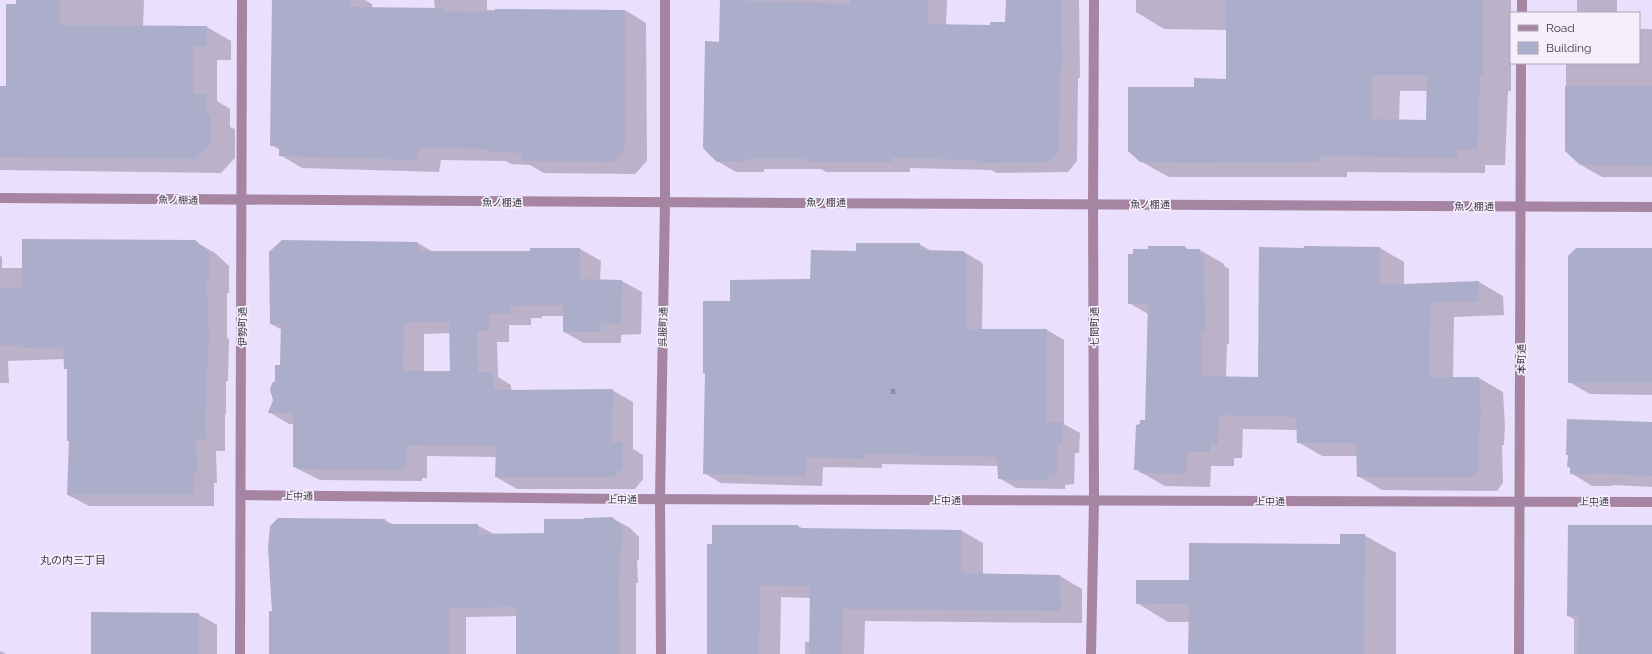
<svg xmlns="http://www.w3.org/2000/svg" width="1652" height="654" font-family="Raleway,'Noto Sans JP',sans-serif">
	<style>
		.shadow { fill: #0003; fill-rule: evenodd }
		.building { fill: #acadca; fill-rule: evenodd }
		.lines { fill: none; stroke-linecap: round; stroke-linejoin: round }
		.minor { stroke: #a685a3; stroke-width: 10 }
		.labels { text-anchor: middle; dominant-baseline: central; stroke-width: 3.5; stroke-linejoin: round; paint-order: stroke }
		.number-label { font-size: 8px; fill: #5a5766 }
		.street-label { font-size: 10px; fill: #3e3a45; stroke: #f4effb }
		.neighbourhood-label { font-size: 11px; fill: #3e3a45; stroke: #f4effb }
	</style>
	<rect width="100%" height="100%" fill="#eadffc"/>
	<g class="shadow">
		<path d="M17,0H144L143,27H207L231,41V60H217V101L230,109V127L235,129V158L221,173L0,170V87H7Z"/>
		<path d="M271,0H365L372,4V8H435L434,0H487V10H625L646,23L647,161L635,174L544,173L530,165L511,164L506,161L441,160L439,172L302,168L280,155V150L271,145L273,3Z"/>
		<path d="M721,0H947L946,25L991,26L1006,23L1007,0H1079L1080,78H1078L1077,161L1068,172L997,173L991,170L910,168V172H826L821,169H764V172H736L717,161Z"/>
		<path d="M1136,0H1511V91H1508L1505,165H1485V173L1347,172V177H1169L1140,161L1195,88L1227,80V30L1164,29L1136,12ZM1400,91H1427V121L1399,120Z"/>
		<rect x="1577" y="0" width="40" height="13"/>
		<path d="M1639,29H1652V177H1602L1581,165L1566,151V63H1639Z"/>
		<path d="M194,241L215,253L229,266V293H227V338L229,339L228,381H226V414H225V451H216L217,483H214V506H89L68,495L70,441L68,370L65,368V359L8,361L9,383H0V256L2,257V268H23Z"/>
		<path d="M418,243L433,252H531V249H580L601,261L600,280L622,281L642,292L641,334L621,335V343H584L564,332V316H542V318H531V325H509V342H497L498,377L511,385V389L514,390H612L633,402V449L643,455V479L635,489H517L496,477L497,457L427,456V478H422V481L320,480L294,467V424H289L269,412L274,400L276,381L281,366L282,330L271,324ZM451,333V372H424V334Z"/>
		<path d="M919,244L933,252H964L981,262L983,265L982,330H1047L1064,340V424L1080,433L1079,453H1075L1074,484L1065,485V489L1016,488L999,478L998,466L882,464V468L823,467L822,486L721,483L704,473L706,374L731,302L811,280L857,252Z"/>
		<path d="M1185,247L1189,250H1200L1224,264V266L1229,269V344H1227L1226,377L1259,378L1305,247L1380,248L1404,262V285L1479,282L1503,296L1504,315L1454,317L1453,378H1479L1503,392L1505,426L1504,445H1502L1503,483L1497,491L1382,490L1358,476V456H1322L1298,442L1297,430L1243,429L1242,458H1234V466H1211L1210,487L1165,486L1135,469L1146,421L1148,314L1129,303Z"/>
		<path d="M1652,249V395L1590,394L1569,382Z"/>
		<path d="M1652,423V487L1613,485L1612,486H1592L1571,473V468L1568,467Z"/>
		<path d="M612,518L630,528L639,537V560H637L638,583H636V654H517V616L466,617V654H271L278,519L385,520L394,525H477L494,534H545L585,520Z"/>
		<path d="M713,526H798L804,529L962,531L983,543V575L1060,576L1082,589V623L865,621L864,654H805V642H810L811,598L781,597L780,654H707Z"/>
		<path d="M1652,526V654H1574V619L1568,616Z"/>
		<path d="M1364,535L1396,553V654H1189L1190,622H1168L1137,603L1190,581L1341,545Z"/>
		<path d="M198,614L217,625V654H91Z"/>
		<path d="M0,651L6,654H0Z"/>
	</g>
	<g class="building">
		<path d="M16,0H60V25L207,26V47L193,46V94H206V114H211V144L196,159L0,157V86H6V4H16Z"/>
		<path d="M272,0H350V7L442,8V11L495,12V9L625,10V148L614,162L522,161V153L489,152V149L419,148L417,160L279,156V145L270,146Z"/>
		<path d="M720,0L850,4V0H928V24L990,25V22H1005L1006,0H1061L1062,68H1060L1059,151L1050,162L977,163V160L892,158V162H807V159H746V162H717L703,148L704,97L705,41L719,42Z"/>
		<path d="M1226,0H1483V76H1480L1477,150L1457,149V158L1319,156V162L1192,163L1140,162L1128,151V87H1194V78L1226,79ZM1372,75H1427L1426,120L1372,119Z"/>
		<path d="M1565,86H1652V166L1580,165L1565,151Z"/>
		<path d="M22,239L195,240L210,253L209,282H207L208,326H209L208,369H207V403H205L206,440H196L197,472H194V495H67L69,441H67V369H64L63,347L23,348V345H0V288H22Z"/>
		<path d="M282,240L418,242V251H530V248H580V279L622,280L621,323L601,324V332H563V305H522V306L510,307L511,313L489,314V331H477L478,372H491V377H493V390L613,389L612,442H623V467L614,477H495L496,446L407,445V467H402V470L298,469V467H293V413H268L273,400L270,390L272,383L275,381V365H280L281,324H270L269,252ZM404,322H449L450,371H403Z"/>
		<path d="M856,243H920V250L964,251V253L966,254V329H1047V422H1063V443H1058L1057,475H1049V480L998,479L997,459H995V457L865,454V459L806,457V476L703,474L705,374L703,373V301H730V280L810,279L811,250L856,251Z"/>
		<path d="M1148,246H1185V249H1200V254H1204L1205,331L1202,330V376L1258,377L1259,247L1304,248V246L1380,247V285L1479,281V301L1430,303L1429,377H1479L1481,412L1480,431H1478L1479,469L1473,477H1357L1356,443H1297L1296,417L1219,415L1218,444H1210V452H1187L1186,474L1140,473V470H1134L1136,425L1140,424V420H1145L1148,304H1128V254H1133V249H1148Z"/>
		<path d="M1576,248H1652V383H1568V256Z"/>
		<path d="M1567,419L1652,422V476L1591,473V475L1570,474V467H1567L1568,455H1566Z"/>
		<path d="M612,517L622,526V550H620L621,574H619L620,654H516V607L449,608V654H269V611H272L268,548L270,526L278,518L385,519V524H478V534L544,533V519H584V518Z"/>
		<path d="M712,525H798V528L962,530L961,573L1060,575L1061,611L843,609L842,654H809L810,587L760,585L759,654H707V544H712Z"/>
		<path d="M1568,525H1652V654H1578L1579,616H1567Z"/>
		<path d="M1340,534H1365L1364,654H1188L1189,604H1136V580H1189V543L1340,544Z"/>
		<path d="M91,612L199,613V654H91Z"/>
	</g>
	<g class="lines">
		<g class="minor">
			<path d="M1522,13V0"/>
			<path d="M0,198C551,203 1101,204 1652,207"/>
			<path d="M241,495L623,499L1652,502"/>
			<path d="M240,654L242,0"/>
			<path d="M661,654L660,499L665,202V0"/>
			<path d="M1091,654L1094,501L1093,203L1094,0"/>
			<path d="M1519,654L1521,63"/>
		</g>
	</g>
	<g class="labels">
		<g class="number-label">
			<text x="893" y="391">8</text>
		</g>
		<g class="street-label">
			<text transform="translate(178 200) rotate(1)">魚ノ棚通</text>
			<text x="502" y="202">魚ノ棚通</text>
			<text x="826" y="202">魚ノ棚通</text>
			<text x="1150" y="204">魚ノ棚通</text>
			<text x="1474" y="206">魚ノ棚通</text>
			<text transform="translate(242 327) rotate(-90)">伊勢町通</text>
			<text transform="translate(663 327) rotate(-89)">呉服町通</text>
			<text transform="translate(1094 327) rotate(-90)">七間町通</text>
			<text transform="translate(1521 359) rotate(-90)">本町通</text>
			<text transform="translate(298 496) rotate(1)">上中通</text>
			<text x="622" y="499">上中通</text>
			<text x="946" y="500">上中通</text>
			<text x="1270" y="501">上中通</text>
			<text x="1594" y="501">上中通</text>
		</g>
		<g class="neighbourhood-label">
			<text x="73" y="560">丸の内三丁目</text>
		</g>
	</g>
	<rect x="1510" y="12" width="130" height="52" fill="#f4effb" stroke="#aba7b2"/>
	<rect x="1518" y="25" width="20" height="6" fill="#a685a3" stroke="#aba7b2"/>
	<text x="1546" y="32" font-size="12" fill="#3e3a45">Road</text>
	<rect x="1518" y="42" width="20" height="12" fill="#acadca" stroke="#aba7b2"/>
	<text x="1546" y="52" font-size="12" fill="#3e3a45">Building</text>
</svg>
